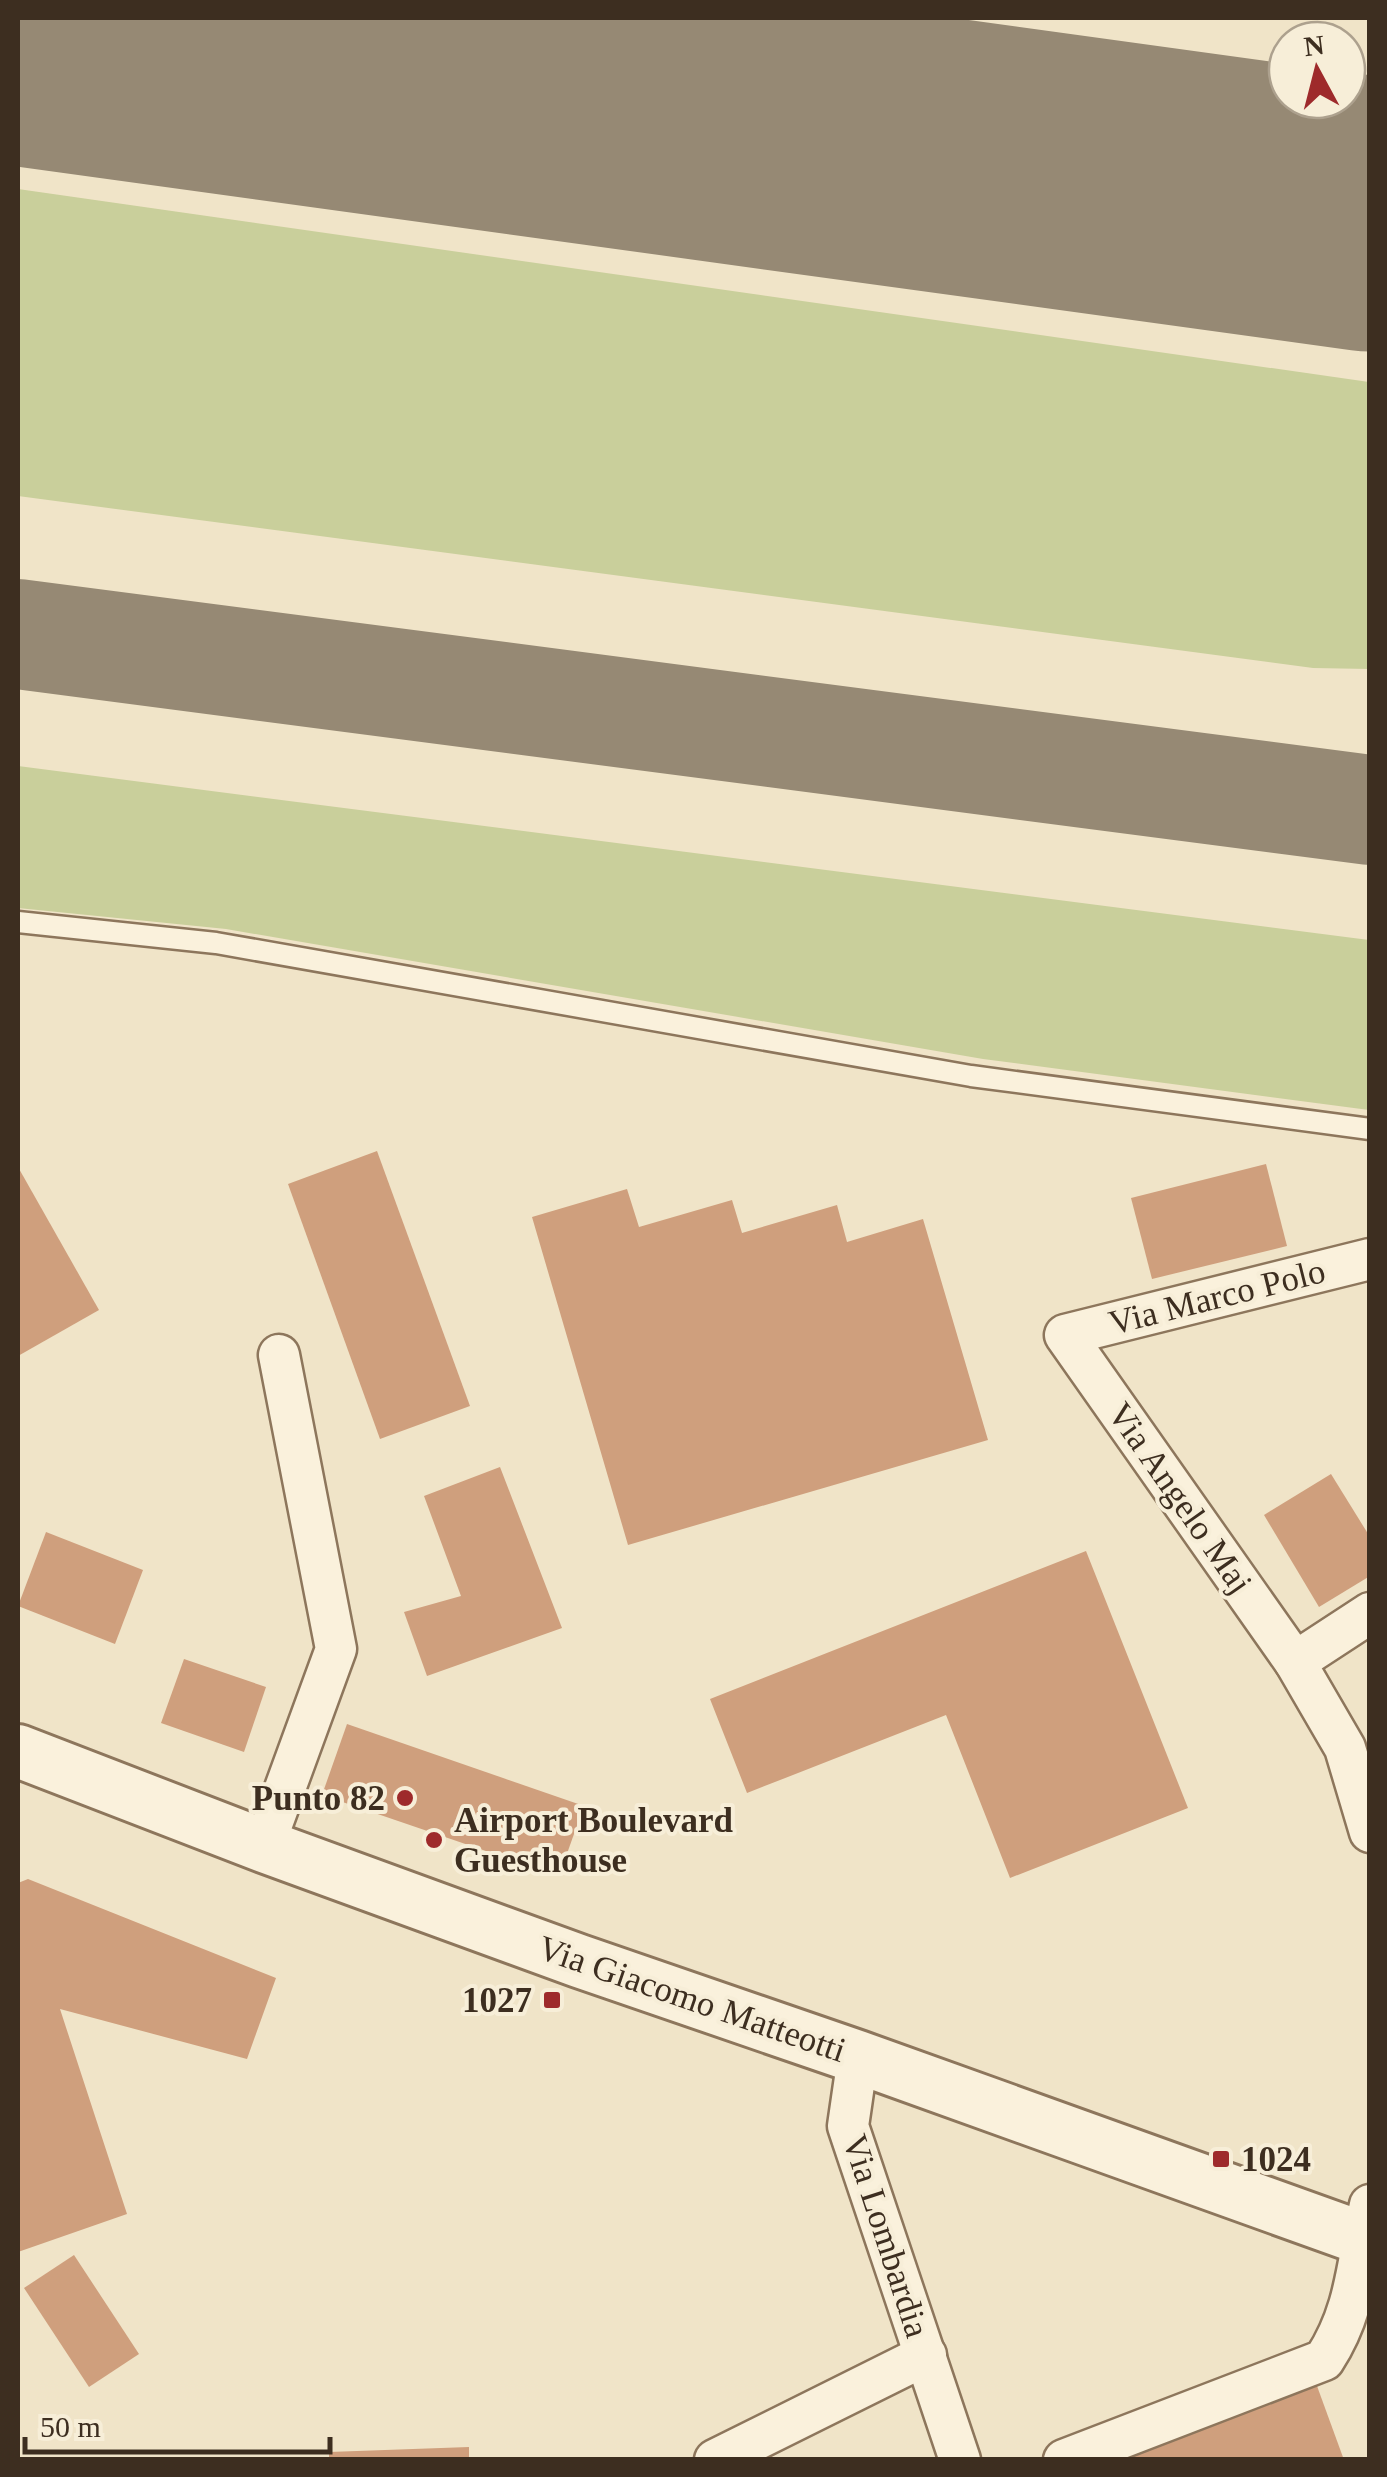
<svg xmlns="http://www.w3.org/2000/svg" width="1387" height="2477" font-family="Georgia,serif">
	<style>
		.green { fill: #c9cf9b }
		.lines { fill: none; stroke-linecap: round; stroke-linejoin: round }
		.taxiway { stroke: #968974; stroke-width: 110 }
		.runway { stroke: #968974; stroke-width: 275 }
		.building { fill: #cf9f7d }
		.service-casing { stroke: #8d765c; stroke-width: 25 }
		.minor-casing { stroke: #8d765c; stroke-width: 45 }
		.tertiary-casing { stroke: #8d765c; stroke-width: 58 }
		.service { stroke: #faf1dc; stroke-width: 20 }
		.minor { stroke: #faf1dc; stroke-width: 40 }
		.tertiary { stroke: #faf1dc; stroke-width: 52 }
		.poi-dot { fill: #9e2a2b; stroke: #f7eed8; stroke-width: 4 }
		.labels { text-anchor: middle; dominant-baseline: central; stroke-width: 8; stroke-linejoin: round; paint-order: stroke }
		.street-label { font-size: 35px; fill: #3d2e20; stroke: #f7eed8 }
		.poi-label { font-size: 35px; font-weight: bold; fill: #3d2e20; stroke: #f7eed8; text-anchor: end }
	</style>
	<rect width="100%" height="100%" fill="#f0e4c8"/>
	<g class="green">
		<path d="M18,189L1369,382V669L1313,668L18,496Z"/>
		<path d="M18,766L1369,940V1110L983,1059L226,929L18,908Z"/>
	</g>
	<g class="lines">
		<path class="taxiway" d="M18,634L1370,810"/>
		<path class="runway" d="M18,28L1370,214"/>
	</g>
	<g class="building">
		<path d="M377,1151L470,1406L380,1439L288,1184Z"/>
		<path d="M1266,1164L1287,1246L1152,1279L1131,1198Z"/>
		<path d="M18,1167L99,1310L18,1356Z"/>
		<path d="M627,1189L639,1227L732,1200L742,1233L837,1205L847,1242L923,1219L988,1440L628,1545L532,1217Z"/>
		<path d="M500,1467L562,1628L427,1676L404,1612L461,1596L424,1496Z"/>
		<path d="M1331,1474L1370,1537V1576L1319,1607L1264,1515Z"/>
		<path d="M46,1532L143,1570L115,1644L18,1606Z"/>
		<path d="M1086,1551L1188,1808L1010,1878L946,1715L747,1793L710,1699Z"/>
		<path d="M184,1659L266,1687L244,1752L161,1723Z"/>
		<path d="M347,1724L584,1806L559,1876L322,1795Z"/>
		<path d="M28,1879L276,1978L247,2059L60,2009L127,2214L18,2252V1883Z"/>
		<path d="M74,2255L139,2354L89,2387L24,2288Z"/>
		<path d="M1317,2386L1344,2460H1119Z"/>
		<path d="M469,2447V2460H329V2452Z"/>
	</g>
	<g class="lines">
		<g class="service-casing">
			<path id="service" d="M18,922L216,943L971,1076L1370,1129"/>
		</g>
		<g class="minor-casing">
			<g id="minor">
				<path d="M1370,1259L1065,1335L1295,1662L1345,1748L1370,1832"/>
				<path d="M1295,1662L1370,1613"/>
				<path d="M264,1846L336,1649L279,1355"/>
				<path d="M858,2057L848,2126L960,2460"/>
				<path d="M715,2460L926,2355"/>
				<path d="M1064,2460L1324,2360C1357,2310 1357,2261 1370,2205"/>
			</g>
		</g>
		<g class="tertiary-casing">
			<path id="tertiary" d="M18,1751L264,1846L579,1961L858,2057L1370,2241"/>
		</g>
		<use href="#service" class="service"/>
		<use href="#minor" class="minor"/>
		<use href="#tertiary" class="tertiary"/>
	</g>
	<g class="poi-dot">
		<circle cx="405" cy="1798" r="10"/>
		<circle cx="434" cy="1840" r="10"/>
		<rect x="542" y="1990" width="20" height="20" rx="5"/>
		<rect x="1211" y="2149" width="20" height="20" rx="5"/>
	</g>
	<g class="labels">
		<g class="street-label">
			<text transform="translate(1217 1297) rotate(-14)">Via Marco Polo</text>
			<text transform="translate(1180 1498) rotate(55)">Via Angelo Maj</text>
			<text transform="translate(692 1999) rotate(19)">Via Giacomo Matteotti</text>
			<text transform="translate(886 2236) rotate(72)">Via Lombardia</text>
		</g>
		<g class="poi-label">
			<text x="385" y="1798">Punto 82</text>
			<text x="454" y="1820" text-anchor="start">Airport Boulevard<tspan x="454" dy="40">Guesthouse</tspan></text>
			<text x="532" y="2000">1027</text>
			<text x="1241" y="2159" text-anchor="start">1024</text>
		</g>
	</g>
	<rect width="1387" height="2477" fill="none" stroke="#3d2e20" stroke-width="40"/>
	<g transform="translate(1317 70) rotate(353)"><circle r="48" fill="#f7eed8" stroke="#ada18e" stroke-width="2.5"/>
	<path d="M0-8L18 38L0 25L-18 38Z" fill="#9e2a2b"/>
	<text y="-15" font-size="28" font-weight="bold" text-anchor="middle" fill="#3d2e20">N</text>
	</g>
	<path d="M25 2437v15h305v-15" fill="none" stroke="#3d2e20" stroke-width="5"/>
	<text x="40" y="2437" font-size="30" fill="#3d2e20" stroke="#f7eed8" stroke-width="8" paint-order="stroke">50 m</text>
</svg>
